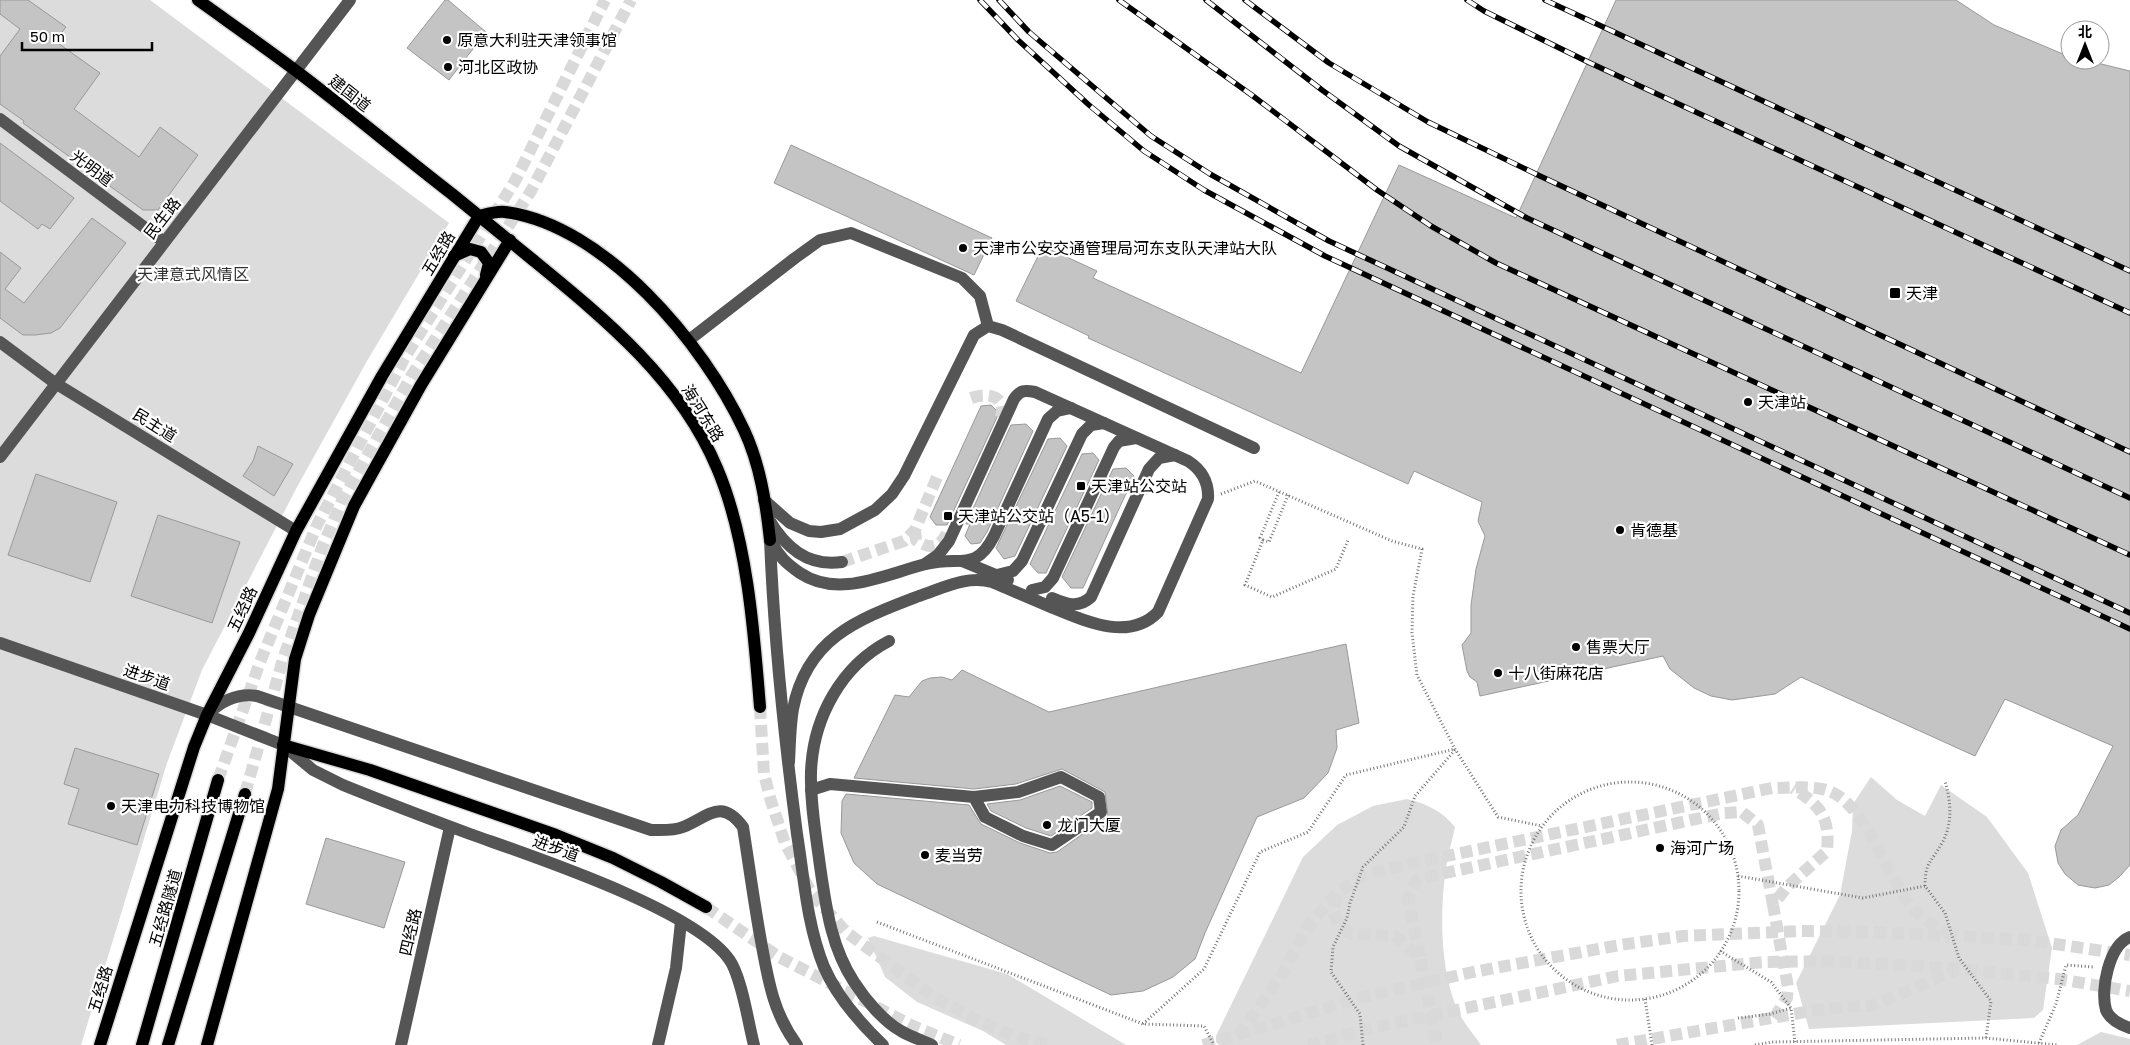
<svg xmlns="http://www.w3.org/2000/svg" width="2130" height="1045" font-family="'Golos Text','Noto Sans SC',sans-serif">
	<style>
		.green { fill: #dcdcdc }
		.building { fill: #c4c4c4; stroke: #999 }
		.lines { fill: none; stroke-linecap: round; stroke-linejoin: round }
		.minor-tunnel { stroke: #d9d9d9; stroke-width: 12; stroke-dasharray: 12 6; stroke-linecap: butt }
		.major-tunnel { stroke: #d9d9d9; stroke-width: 12; stroke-dasharray: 12 6; stroke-linecap: butt }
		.major-casing { stroke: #dbdbdb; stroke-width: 15 }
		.path { stroke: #777; stroke-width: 3; stroke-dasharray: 1 2.5; stroke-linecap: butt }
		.minor { stroke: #555; stroke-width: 12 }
		.major { stroke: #000; stroke-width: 12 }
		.rail-casing { stroke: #000; stroke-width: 5.5 }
		.rail { stroke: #fff; stroke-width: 4; stroke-dasharray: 11; stroke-linecap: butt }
		.poi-dot { fill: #000; stroke: #fff; stroke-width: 2 }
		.labels { text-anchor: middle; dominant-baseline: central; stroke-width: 4.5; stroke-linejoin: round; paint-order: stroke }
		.poi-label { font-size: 16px; fill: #000; stroke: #fff; text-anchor: start }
		.street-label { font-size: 16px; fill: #000; stroke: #fff }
		.park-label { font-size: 16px; fill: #333; stroke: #fff }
	</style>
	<rect width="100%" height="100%" fill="#fff"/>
	<g class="green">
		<path d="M0,0H150L449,223L367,361L297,487L202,670L167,763L81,1045H0Z"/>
		<path d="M1871,777L1897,800L1925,816L1941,785L1987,817L2028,873L2052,948L2043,1010L2034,1018L1809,1029L1796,983L1840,895L1852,831L1853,804Z"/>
		<path d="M1407,799C1426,803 1443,812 1455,827C1453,837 1450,847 1448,857C1439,903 1438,978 1463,1020C1468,1028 1475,1036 1481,1045H1219L1216,1042V1036L1303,857L1337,825L1373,806Z"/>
		<path d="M874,936L1007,974L1126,1045H1006L983,1031L917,1002L885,977L868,938Z"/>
		<path d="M2101,1032L2130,1039V1045H2077Z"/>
	</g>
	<g class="building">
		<path d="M0,0H28L66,27L55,41L100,73L74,109L139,157L160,127L198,155L158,210H143L23,123L24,121L0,104V56L20,29L0,14Z"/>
		<path d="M445,0H448L486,32L449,80L407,48Z"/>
		<path d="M1616,0H1956L1994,25L2070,57V60H2085L2130,71V865L2119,877L2109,885L2095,888L2078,885L2065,874L2058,863L2055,846L2061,830L2078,815L2113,746L2005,699L1975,756L1801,677L1775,694L1732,700L1711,696L1694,688L1670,669L1663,656L1480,696L1477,682L1470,677L1467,671L1462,645L1471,633V605L1476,569L1485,536L1478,521L1482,502L1414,471L1408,484L1088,338L1089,336L1016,301L1043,246L1097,271L1093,278L1301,373L1399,165L1516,218Z"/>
		<path d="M0,143L74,198L50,229L42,224L38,229L0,201Z"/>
		<path d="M791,145L992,238L974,275L774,183Z"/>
		<path d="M92,218L126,243L60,328L51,333L35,335H23L0,318V252L21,268L5,289L24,303Z"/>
		<path d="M991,405L999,413L947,525H936L930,517L981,406Z"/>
		<path d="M1026,424L1033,431L987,532L980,543L971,544L965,536L970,524H966L1011,425Z"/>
		<path d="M1060,438L1067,446L1015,556L1004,559L996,548L1048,439Z"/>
		<path d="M258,446L293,464L274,496L243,476L253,461Z"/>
		<path d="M1093,453L1099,460L1046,573H1038L1030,564L1082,454Z"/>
		<path d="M1126,468L1134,476L1083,588H1071L1062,577L1113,469Z"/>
		<path d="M36,474L117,502L90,582L8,555Z"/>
		<path d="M158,515L240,542L212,623L131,596Z"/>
		<path d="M1346,644L1359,723L1336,730L1337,748L1328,773L1304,798L1257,817L1205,933L1195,959L1173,977L1143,991L1111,995L877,884L854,863L841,833L842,801L846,794L969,805L981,824L1020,843L1050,853L1057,852L1108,816L1105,792L1062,769L1016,784L974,789L854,778L895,695L909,697L922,681L930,678L942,677L952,680L962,670L1049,712Z"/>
		<path d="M75,748L159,774L137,845L68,824L79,789L64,784Z"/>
		<path d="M1060,786L1092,802V808L1051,836L1026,828L991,811L987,804L1020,800Z"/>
		<path d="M326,838L405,862L384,928L306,904Z"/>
	</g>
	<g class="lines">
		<g class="minor-tunnel">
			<path d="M971,398C991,391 1010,398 999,422"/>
			<path d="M915,530L916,540C930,550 940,548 947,533"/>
			<path d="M842,562L904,541L915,530L937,477"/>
			<path d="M1420,957L1408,898L1417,879L1724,813L1742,812L1758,825L1773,905"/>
		</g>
		<g class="major-tunnel">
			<path d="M760,707L764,774L771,801L785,843L812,894L846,932L934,997L980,1022L1012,1035L1047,1045"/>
			<path d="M218,780L260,662L317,525L405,357L515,181L605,0"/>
			<path d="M245,794L283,659L323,545L342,501L412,375L531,191L631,0"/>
			<path d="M1337,895L1333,911L1339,926L1351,934L1395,936L1420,957L1437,1045"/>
			<path d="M706,907L779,957L913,1026L959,1045"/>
			<path d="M1774,1018L1787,998L1788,987L1773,905L1786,888L1827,851C1830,817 1821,806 1793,788"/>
			<path d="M1238,1036L1280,978L1306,929L1337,893L1362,876L1408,864L1772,788C1788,788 1806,786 1822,789C1866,797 1886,880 1915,911C1925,921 1938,928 1951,933"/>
			<path d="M1203,1045L1363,997L1473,972L1620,945L1683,936L1801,931L1875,932L2028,940L2130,955"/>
			<path d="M1308,1045L1372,1028L1618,976L1764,962L1833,961L1960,969L2058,979L2130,991"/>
			<path d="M1617,1045L1823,1009L1874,1005L1957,970"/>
		</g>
		<g class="major-casing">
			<g id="major">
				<path d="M198,0C230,23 263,46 295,70C348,110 399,153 452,194C479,216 506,238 533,260C605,319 680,380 717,468C747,538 754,631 760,707"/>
				<path d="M479,216C487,214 497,211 505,212C605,225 704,344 744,430C760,464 766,503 770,540"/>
				<path d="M454,256L470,249L481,252L489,263L486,275"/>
				<path d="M283,745L370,770L556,835L613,858L661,882L706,907"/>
				<path d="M100,1045L194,747L207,715L249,633L296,531L382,376L479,216"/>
				<path d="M142,1045L218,780"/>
				<path d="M168,1045L245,794"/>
				<path d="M207,1045L278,789L295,659L309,615L354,506L371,475L421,385L510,240"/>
			</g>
		</g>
		<g class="path">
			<path d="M1221,494L1255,481L1392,541L1422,549L1413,596L1412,633L1417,675L1455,749L1498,817L1542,826"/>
			<path d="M1288,495L1269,542L1263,540L1245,585L1272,597L1336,569L1348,540"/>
			<path d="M1263,540L1260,538L1279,492"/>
			<circle cx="1630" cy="891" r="109"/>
			<path d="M1738,876L1863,898L1925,886L1945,913L1959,958L1991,1001L1986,1038"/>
			<path d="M1925,886C1925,862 1931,863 1942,843C1953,824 1951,802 1945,781"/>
			<path d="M877,922L1143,1024L1204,1026L1214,1045"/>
			<path d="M1720,951L1771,982L1791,1008L1795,1042"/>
			<path d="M1645,999L1652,1045"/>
			<path d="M1738,1018L1770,1014L1791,1008"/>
			<path d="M1143,1024L1204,969L1260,852L1308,832L1346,775L1455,749"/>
			<path d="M2039,1043L2056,1004L2066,965L2094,967"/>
			<path d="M1363,1045L1360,1014L1331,972L1333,947L1347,918L1350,903L1363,867L1404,827L1415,796L1455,750"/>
			<path d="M1755,1045L1772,1042L1986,1038L2057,1045"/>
		</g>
		<g class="minor">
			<path d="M0,119L164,242"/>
			<path d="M689,340L795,258L820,240L851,233L962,278L980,296L988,326"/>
			<path d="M0,342L55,383L296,531"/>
			<path d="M0,457L350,0"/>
			<path d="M764,500L790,523L809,531L821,532L840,529L875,510L892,494L904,476L974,335L988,326L1002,330L1254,448"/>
			<path d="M768,518C785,547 807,567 842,562"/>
			<path d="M770,540C774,639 784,736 797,834C804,878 807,925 824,967C837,997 860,1023 883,1045"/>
			<path d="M772,542C778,556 787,564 800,573C839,599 885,574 926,564C960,555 975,573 994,536L1048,419L1057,411L1071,408"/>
			<path d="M962,561L1008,580"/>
			<path d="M997,575L1013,571L1022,561L1082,434L1091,425L1104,423"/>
			<path d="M1032,590L1045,587L1053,578L1114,447L1119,441L1136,438"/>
			<path d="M1052,598C1066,604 1078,609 1091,597L1149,469L1159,458L1175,455"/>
			<path d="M889,641C841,666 813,718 811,772C810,803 816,835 820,866C826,907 831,947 854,982C865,999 883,1021 901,1031C911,1037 922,1040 932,1045"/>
			<path d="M0,643L207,715L283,745L313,770L343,785C385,802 427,818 470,834C528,855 704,912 732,964C743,985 748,1022 754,1045"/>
			<path d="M209,713C223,700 238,693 257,696L651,830C662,830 673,831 683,827C708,817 721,797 743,827C749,865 754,903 761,941C768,979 773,1013 797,1045"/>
			<path d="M789,762C790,744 790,726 793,709C807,637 859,619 919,596C943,588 967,575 992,582C1013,591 1033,599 1053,608C1085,621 1129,642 1158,612L1208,499C1209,482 1202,470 1188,461L1035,392C1025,390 1020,390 1014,399L949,541L938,555L925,564"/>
			<path d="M811,790L830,784L974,797L985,817L1023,836L1052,845L1101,812L1099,797L1061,777L1018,792L974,797"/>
			<path d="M2130,937C2109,945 2100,990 2106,1010C2110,1020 2121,1025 2130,1028"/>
			<path d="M401,1045L450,827"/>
			<path d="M658,1045L676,968L681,922"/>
		</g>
		<use href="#major" class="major"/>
		<g class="rail-casing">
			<g id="rail">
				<path d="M980,0L1018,40L1089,105L1144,151L1204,190L1325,256L2130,629"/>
				<path d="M999,0L1029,32L1151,136L1210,174L1329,241L2130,613"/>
				<path d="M1119,0L1253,96L1377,190L1431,226L1496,263L2130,555"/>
				<path d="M1206,0L1322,90L1399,146L1527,218L2130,498"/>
				<path d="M1245,0L1329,63L1428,122L1540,176L2130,452"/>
				<path d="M1467,0L1484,11L1588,62L2130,313"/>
				<path d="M1545,0L2130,271"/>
			</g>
		</g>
		<use href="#rail" class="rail"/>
	</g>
	<g class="poi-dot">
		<circle cx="447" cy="40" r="5"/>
		<circle cx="448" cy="67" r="5"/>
		<circle cx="963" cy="248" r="5"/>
		<rect x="1889" y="287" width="12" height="12" rx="2.5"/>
		<circle cx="1748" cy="402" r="5"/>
		<rect x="1076" y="481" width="10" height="10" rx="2.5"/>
		<rect x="943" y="511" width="10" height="10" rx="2.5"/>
		<circle cx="1620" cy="530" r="5"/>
		<circle cx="1576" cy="647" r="5"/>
		<circle cx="1498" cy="673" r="5"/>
		<circle cx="111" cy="806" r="5"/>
		<circle cx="1047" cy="825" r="5"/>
		<circle cx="1660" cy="848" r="5"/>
		<circle cx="925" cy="855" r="5"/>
	</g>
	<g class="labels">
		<g class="poi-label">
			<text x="457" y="40">原意大利驻天津领事馆</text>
			<text x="458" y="67">河北区政协</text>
			<text x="973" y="248">天津市公安交通管理局河东支队天津站大队</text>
			<text x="1906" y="293">天津</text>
			<text x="1758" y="402">天津站</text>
			<text x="1091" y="486">天津站公交站</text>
			<text x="958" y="516">天津站公交站（A5-1）</text>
			<text x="1630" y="530">肯德基</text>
			<text x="1586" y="647">售票大厅</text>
			<text x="1508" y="673">十八街麻花店</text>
			<text x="121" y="806">天津电力科技博物馆</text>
			<text x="1057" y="825">龙门大厦</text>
			<text x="1670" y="848">海河广场</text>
			<text x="935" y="855">麦当劳</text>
		</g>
		<g class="street-label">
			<text transform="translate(350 93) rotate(38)">建国道</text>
			<text transform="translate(92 168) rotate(37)">光明道</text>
			<text transform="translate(162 218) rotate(-52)">民生路</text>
			<text transform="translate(438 253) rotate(-59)">五经路</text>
			<text transform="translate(703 413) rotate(58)">海河东路</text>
			<text transform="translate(155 425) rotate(32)">民主道</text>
			<text transform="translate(242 609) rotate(-65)">五经路</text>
			<text transform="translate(147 677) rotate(19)">进步道</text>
			<text transform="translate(556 848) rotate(20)">进步道</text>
			<text transform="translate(165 908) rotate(-74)">五经路隧道</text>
			<text transform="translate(410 932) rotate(-77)">四经路</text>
			<text transform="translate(100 989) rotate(-73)">五经路</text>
		</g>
		<g class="park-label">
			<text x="193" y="274">天津意式风情区</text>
		</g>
	</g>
	<g transform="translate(2085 45)"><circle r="24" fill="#ffffff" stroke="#999999"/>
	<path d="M0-4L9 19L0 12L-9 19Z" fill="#000000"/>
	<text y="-8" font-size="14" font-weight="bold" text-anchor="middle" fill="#000000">北</text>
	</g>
	<path d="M22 42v8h130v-8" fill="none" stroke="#000000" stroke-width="2.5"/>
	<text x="30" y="42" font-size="15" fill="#000000" stroke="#ffffff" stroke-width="4" paint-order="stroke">50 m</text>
</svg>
